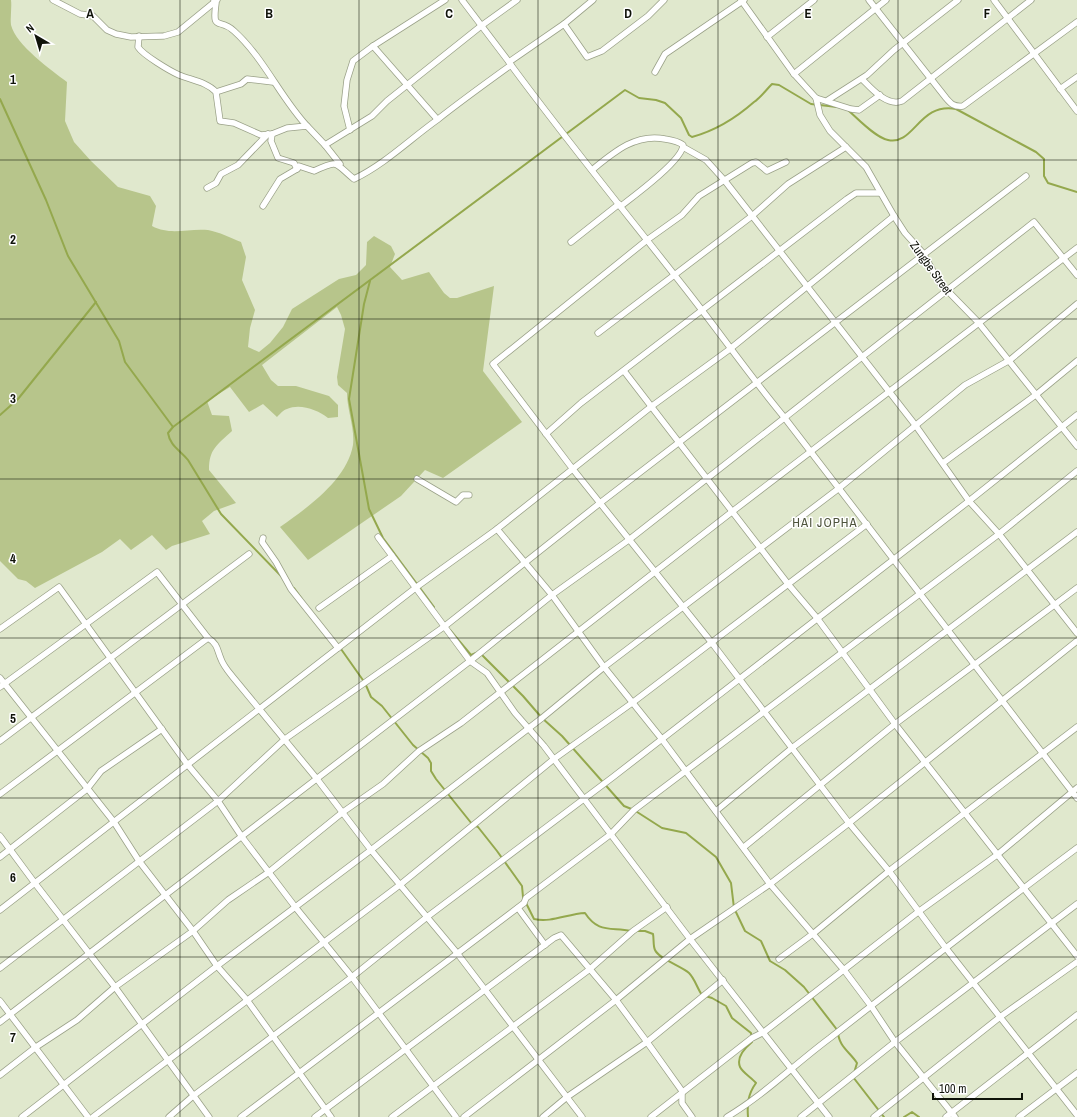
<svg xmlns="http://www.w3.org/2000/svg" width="1077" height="1117" font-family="'Archivo Narrow',sans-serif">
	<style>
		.green { fill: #b7c58b }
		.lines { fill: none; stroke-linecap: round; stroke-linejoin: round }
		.stream { stroke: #94a84d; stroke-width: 2 }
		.minor-casing { stroke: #9aa188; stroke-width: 7 }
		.minor { stroke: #fff; stroke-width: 5.5 }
		.grid { fill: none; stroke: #0f1209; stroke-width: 1; stroke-opacity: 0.55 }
		.labels { text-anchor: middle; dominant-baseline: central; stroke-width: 3; stroke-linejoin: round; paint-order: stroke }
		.street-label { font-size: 12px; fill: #0f1209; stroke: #fff }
		.neighbourhood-label { font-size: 13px; letter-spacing: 1px; fill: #4e543d; stroke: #fff }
		.grid-label { font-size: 13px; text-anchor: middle; font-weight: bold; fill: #0f1209; stroke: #fff; stroke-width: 3; stroke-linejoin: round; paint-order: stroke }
	</style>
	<rect width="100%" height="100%" fill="#e0e8cd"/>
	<path class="green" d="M0,0H11C12,8 10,17 11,25C16,45 51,70 67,82L65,121L74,142L91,161L118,187L150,196L156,206L152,226C171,236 188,228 208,230C219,232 231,238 241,242L246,257L242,280L255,310L250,328L248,347L259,352L270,343L283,327L292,309L339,279L356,275L366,265L367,242L374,236L391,246L395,254L390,267L402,280L429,272L444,293L450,298H457L494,286L483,371L522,422L443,478L425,470L401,496L308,560L280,527C307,508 347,480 353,445C355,428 347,410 347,393L338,385L337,377L345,329L341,315L337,307L262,365L271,380L278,386H296L329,396L338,405V417L328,418C318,410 300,403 287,409C283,410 280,414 277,417L263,404L249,412L230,387L207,401L212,415L229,416L232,431C217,445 209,449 209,470L236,503L214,511L202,521L210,534L172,546L166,550L152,535L131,550L120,539L102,552L35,588L26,581L18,579L0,561Z"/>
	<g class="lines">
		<g class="stream">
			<path d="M0,99L46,200L68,256L119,341L125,362L173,427L625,90L639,98L656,100L665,103L681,118L689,135L692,137C714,131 737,117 754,102C761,97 766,90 772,84L779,85L811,104L837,107"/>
			<path d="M849,111C858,119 876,138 888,140C914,146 919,102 956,109L1036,152L1044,159V176L1048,183L1077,192"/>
			<path d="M370,281L364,304L349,399L369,509L383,538L434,607"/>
			<path d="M0,415L18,399L96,302"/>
			<path d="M173,427L168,433C170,446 180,450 188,460L221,514L282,577"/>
			<path d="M294,588L302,599"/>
			<path d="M450,630L471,655L476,653"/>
			<path d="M341,649L365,683L371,697L382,706L413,745L428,758L431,763V771L436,779L472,824L478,827L497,851L522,886L523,897L534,919C551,923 567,914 585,913C598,933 610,927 631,931"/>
			<path d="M480,653L523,696L542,718L562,736L624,806L634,810L662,828L686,833L716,857L731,883L734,908L745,931L761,941L770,961L785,970L804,987L838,1031C838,1046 850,1052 857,1063L854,1073"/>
			<path d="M636,931H645L653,934C654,939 653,946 655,950C659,959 681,966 689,973C695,979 697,988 702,995L712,998L726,1006L732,1018L751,1033L752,1042C746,1047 736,1057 740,1067C743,1073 751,1077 756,1083C748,1094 747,1104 748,1117"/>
			<path d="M853,1077L884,1117"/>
			<path d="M904,1117L912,1112L919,1117"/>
		</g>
		<g class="minor-casing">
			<g id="minor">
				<path d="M53,0L80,14L93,16L107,30L116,34L131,37L164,36L178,32L217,0"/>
				<path d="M214,0L216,3C212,33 219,17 234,31C264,58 280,97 307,126"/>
				<path d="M462,0L509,62"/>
				<path d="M741,0L794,74L816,98L851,109L859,110L880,95"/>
				<path d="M869,0L946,98C951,104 954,107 963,106L1077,22"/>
				<path d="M994,0L1077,111"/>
				<path d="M564,24L593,0"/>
				<path d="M139,36L138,47C143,55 170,71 179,75C191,80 207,82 216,92L220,121L234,123L261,135L272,134L287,128L307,126L325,145L372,116L387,101L481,26L517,0"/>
				<path d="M767,37L814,0"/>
				<path d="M373,46L437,119"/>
				<path d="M511,65C567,141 626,213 684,287C718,330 749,375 784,417L1077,798"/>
				<path d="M655,72L665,54L744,0"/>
				<path d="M794,74L886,0"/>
				<path d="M862,79C871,88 887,107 902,101L1031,0"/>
				<path d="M1060,89L1077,77"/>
				<path d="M216,92L241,84L247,79L273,82"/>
				<path d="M816,98L820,115L830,131L866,167L894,216L905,233L923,253L939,282L978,322L1077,446"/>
				<path d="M828,100L867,75L894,50L958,0"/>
				<path d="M350,130L344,106L347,80L353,61L373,46L445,0"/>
				<path d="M272,134L271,141L278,158L294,163L297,169L299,166L314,171C340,159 334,163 354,179C385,164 409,140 437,120C461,101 486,83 511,65L509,62L564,24L587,57L602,51L648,16L664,0"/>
				<path d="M325,145L340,164"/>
				<path d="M683,147L706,160L725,181L916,426L969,501L999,534L1077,633"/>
				<path d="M786,162L767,171L756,162L752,163L699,196L682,215L647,240L493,364L572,468L712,643L849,823L889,871L945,947L1077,1115"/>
				<path d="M592,170C614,152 636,133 665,139C672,140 678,141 683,145C683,160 634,196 621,206"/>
				<path d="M207,188L216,183L221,174L238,165L268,134"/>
				<path d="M263,206L280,179L297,169"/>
				<path d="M571,242L619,204"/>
				<path d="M598,333L752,216L788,184L846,147"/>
				<path d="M624,371L788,584L817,618L895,724L1077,956"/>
				<path d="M546,434L581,403L847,199L856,193H880"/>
				<path d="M943,463L1037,394L1077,361"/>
				<path d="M417,479L456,502L463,495H469"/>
				<path d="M497,529L552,595L604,667L661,738L770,884L844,970L871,1006L895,1042L955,1117"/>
				<path d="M378,537L470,661L487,673L515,713L544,746L690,939L829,1117"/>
				<path d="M263,538L262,542L276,562L291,589L338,648"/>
				<path d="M319,608L392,556"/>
				<path d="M0,629L59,587L187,764L218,801L242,837L296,908L352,977L456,1117"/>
				<path d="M0,678L114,822L139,861L193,931L217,966L247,1000L331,1117"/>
				<path d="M0,687L157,572L208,638C218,644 217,650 221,659C223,665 228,671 232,676L317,779L371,850L457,953L582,1117"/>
				<path d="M0,741L249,554"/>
				<path d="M0,794L208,638"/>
				<path d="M716,811L792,748L1077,532"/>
				<path d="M0,836L34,882L115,987L209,1117"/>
				<path d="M744,847L895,724L1077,588"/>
				<path d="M0,857L87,789L101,771L162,729"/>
				<path d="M518,908L545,945"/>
				<path d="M0,910L418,586L497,529L652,406L730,349L894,216"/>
				<path d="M779,959L814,933L889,871L1077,727"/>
				<path d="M0,968L218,801L285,739L445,626L600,503L1026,176"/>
				<path d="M0,1001L88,1117"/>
				<path d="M0,1022L470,661L552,595L630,539L1034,222L1077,275"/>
				<path d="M0,1075L36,1047L77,1020L115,987L193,931L228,900L269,872L343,812L383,784L419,751L461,723L733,511L1077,248"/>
				<path d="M22,1117L217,966L371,850L542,718L604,667L838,489L965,385L1010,360L1077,304"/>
				<path d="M93,1117L401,884L554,759L632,703L867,524"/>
				<path d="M169,1117L193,1096L352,977L427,917L613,777L969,501L1077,415"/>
				<path d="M241,1117L524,903L526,898L611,834L634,810L999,534L1077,471"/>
				<path d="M315,1117L554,938L561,935L616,1000L647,1042L682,1091V1103L692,1117"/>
				<path d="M392,1117L590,969L633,931L667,907"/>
				<path d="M464,1117L616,1000L690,939L770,884L849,823L1077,641"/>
				<path d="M543,1117L567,1097L647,1042L723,980"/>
				<path d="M651,1117L752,1038L764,1032L918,912L997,855L1077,788"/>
				<path d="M727,1117C764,1095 795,1064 830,1038C912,974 994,910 1077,848"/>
				<path d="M801,1117L895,1042L1077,904"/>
				<path d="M874,1117L1000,1017L1077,962"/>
				<path d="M946,1117L1077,1015"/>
				<path d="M1019,1117L1077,1073"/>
			</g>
		</g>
		<use href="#minor" class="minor"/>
	</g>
	<path class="grid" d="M180,0V1117M359,0V1117M538,0V1117M718,0V1117M898,0V1117M0,160H1077M0,319H1077M0,479H1077M0,638H1077M0,798H1077M0,957H1077"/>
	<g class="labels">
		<g class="street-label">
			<text transform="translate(931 268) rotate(54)">Zungbe Street</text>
		</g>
		<g class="neighbourhood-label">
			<text x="825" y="522">HAI JOPHA</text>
		</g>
	</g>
	<g class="grid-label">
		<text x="90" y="18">A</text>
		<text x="269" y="18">B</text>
		<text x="449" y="18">C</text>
		<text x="628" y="18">D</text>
		<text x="808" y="18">E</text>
		<text x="987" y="18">F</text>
		<text x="13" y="84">1</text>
		<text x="13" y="244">2</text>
		<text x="13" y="403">3</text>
		<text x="13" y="563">4</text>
		<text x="13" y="723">5</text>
		<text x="13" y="882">6</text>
		<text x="13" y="1042">7</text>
	</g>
	<g transform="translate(36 36) rotate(322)" stroke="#ffffff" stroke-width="3" paint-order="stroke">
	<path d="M0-3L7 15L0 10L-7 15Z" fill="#0f1209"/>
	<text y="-6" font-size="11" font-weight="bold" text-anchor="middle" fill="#0f1209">N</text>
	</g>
	<path d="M933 1093v6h89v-6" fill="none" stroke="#0f1209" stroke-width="2"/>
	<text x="939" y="1093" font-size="12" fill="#0f1209" stroke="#ffffff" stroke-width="3" paint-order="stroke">100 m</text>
</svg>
